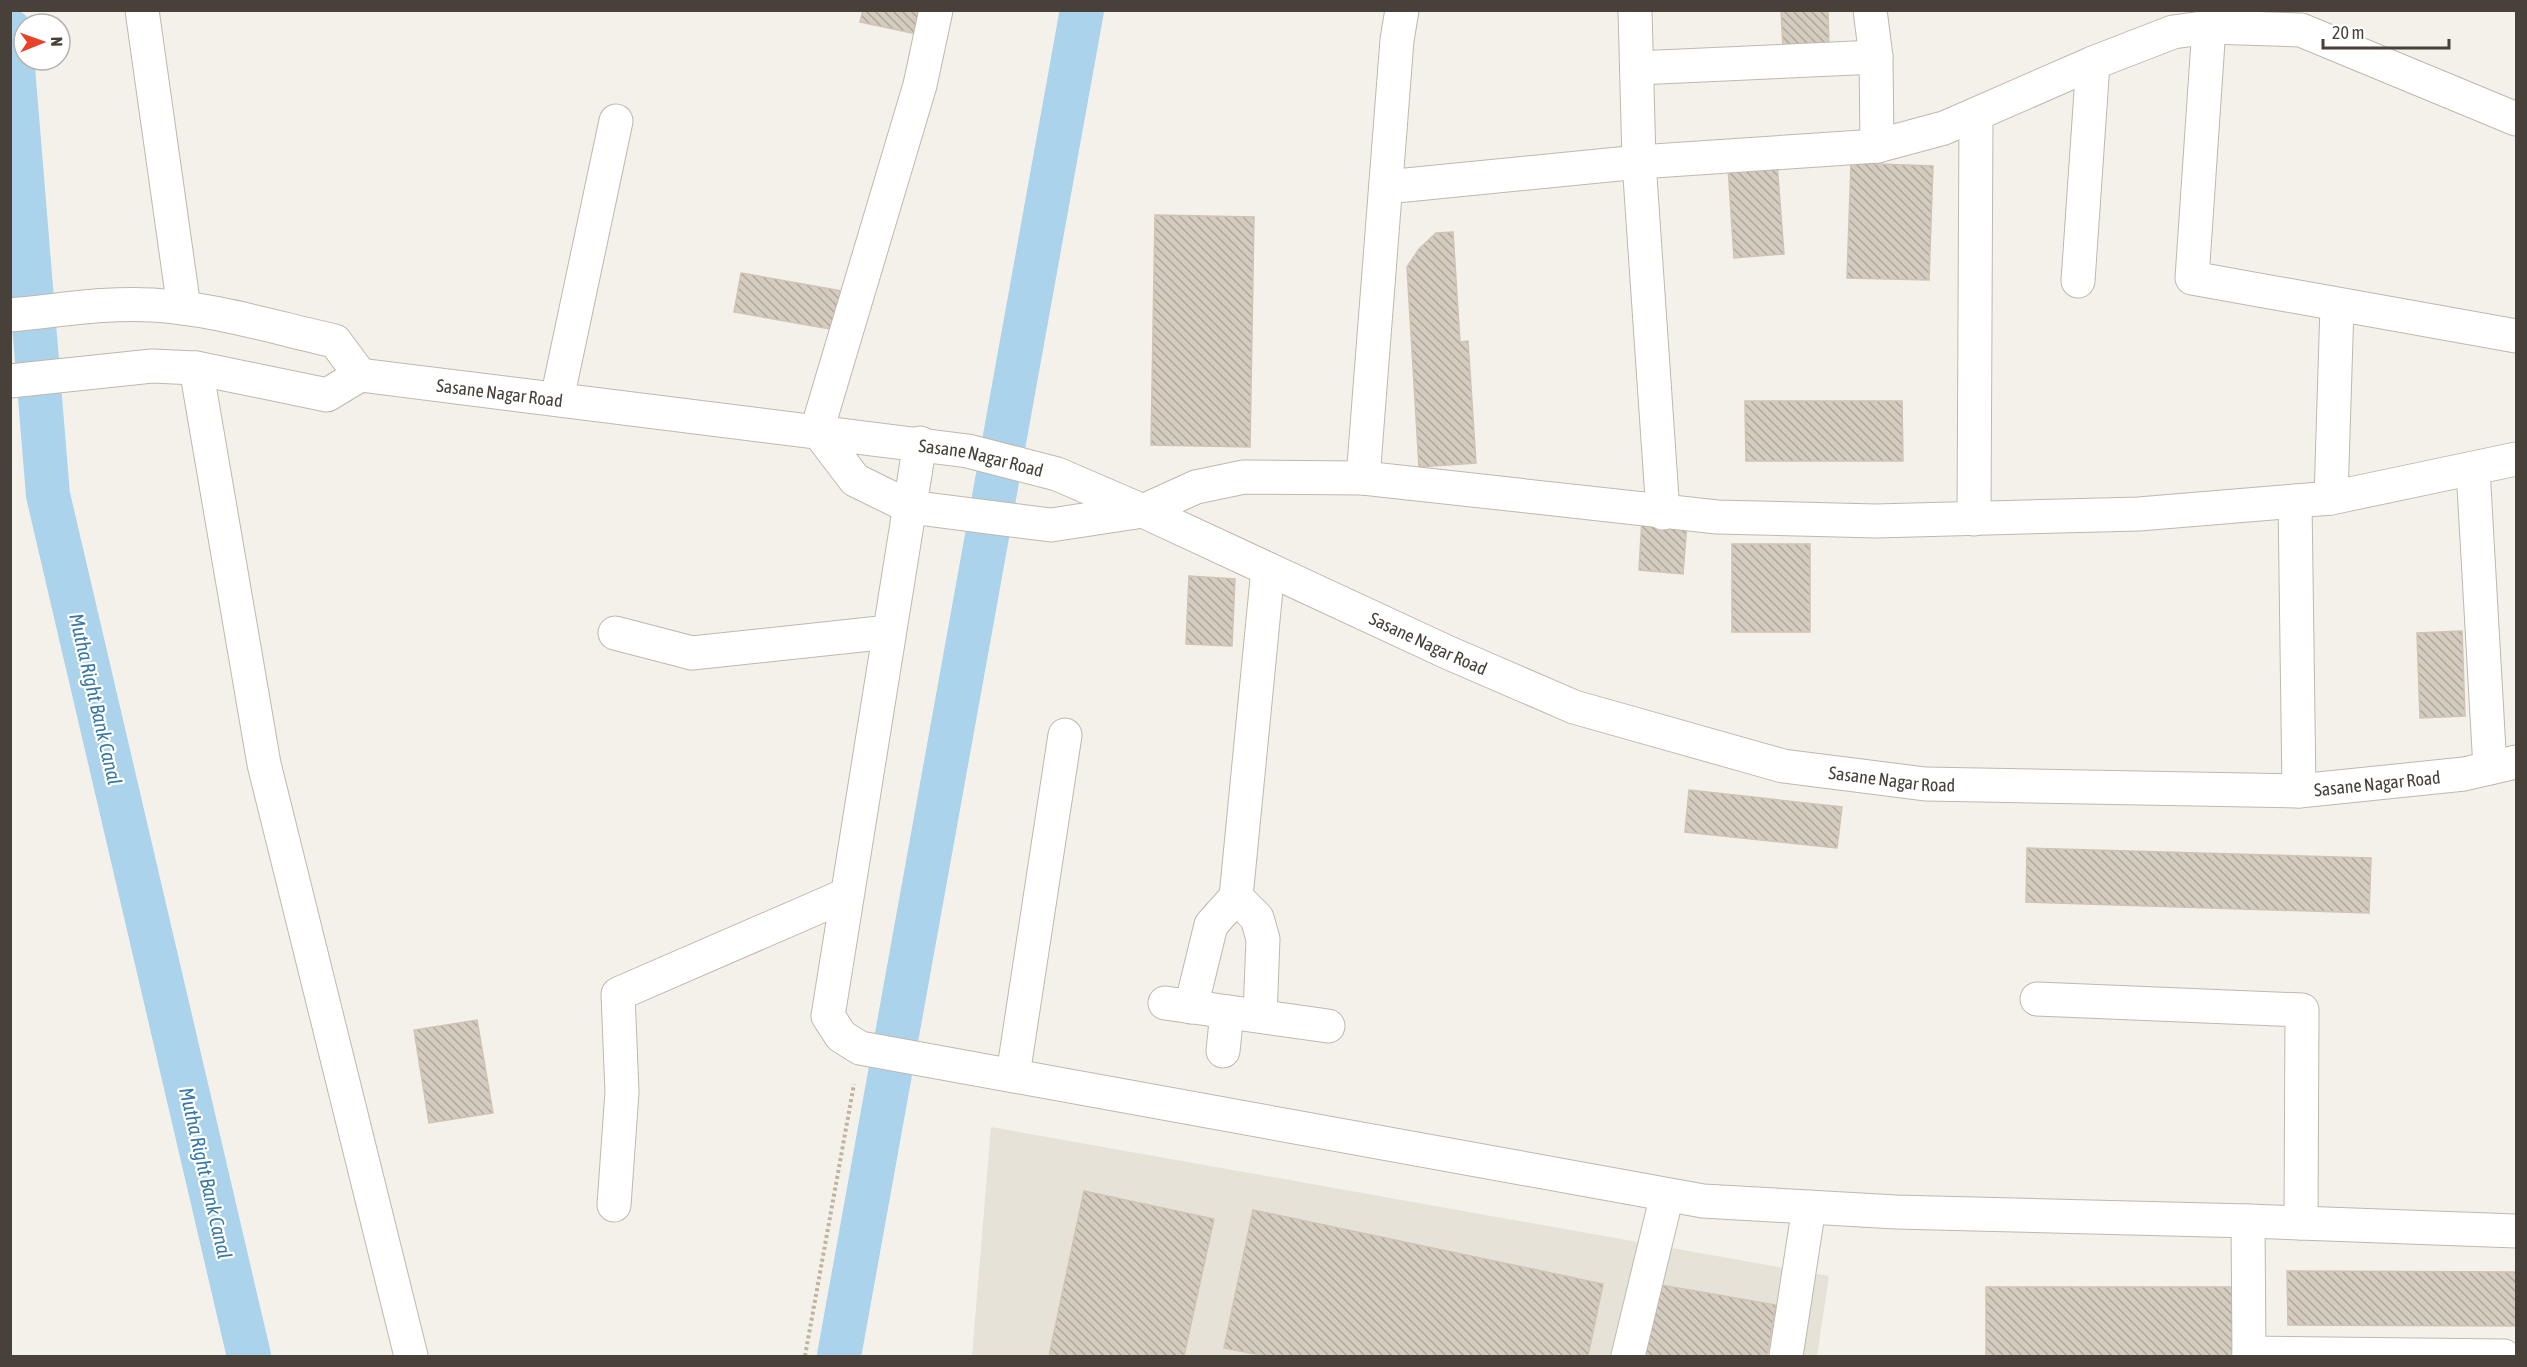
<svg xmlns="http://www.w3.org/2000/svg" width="2527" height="1367" font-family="'Asap Condensed',sans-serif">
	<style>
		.residential { fill: #e7e2d8 }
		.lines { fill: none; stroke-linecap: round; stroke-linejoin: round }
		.canal { stroke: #abd3ec; stroke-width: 44 }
		.building { fill: url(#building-back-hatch); stroke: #cfc4b4; stroke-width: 1.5 }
		.minor-casing { stroke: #bfb8ad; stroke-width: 35 }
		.path { stroke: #bfb39f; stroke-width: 4; stroke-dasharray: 3 3; stroke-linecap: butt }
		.minor { stroke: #fff; stroke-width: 33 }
		.labels { text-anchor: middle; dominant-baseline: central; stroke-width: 4.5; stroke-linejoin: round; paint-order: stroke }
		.street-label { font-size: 18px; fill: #474139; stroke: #fff }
		.water-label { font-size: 20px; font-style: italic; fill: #3779a4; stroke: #fff }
	</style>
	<defs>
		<pattern id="building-back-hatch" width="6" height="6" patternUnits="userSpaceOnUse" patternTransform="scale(1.5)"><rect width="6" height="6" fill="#d5ccc0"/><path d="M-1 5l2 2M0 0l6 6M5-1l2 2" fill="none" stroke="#afa79d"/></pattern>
	</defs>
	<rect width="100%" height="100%" fill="#f4f1ea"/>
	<path class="residential" d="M991,1127L1829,1276L1817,1356H972Z"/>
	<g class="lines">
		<g class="canal">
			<path d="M10,31L48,495L249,1356"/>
			<path d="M839,1356L1082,10"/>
		</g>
	</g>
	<g class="building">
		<path d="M863,10H922L917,34L860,22Z"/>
		<path d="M1781,10H1828L1829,47L1783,49Z"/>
		<path d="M1777,163L1784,254L1734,258L1728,167Z"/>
		<path d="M1851,163L1933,166L1929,280L1847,278Z"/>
		<path d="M1155,215L1254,217L1250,447L1151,445Z"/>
		<path d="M1453,232L1460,342L1468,341L1476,463L1419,467L1407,267L1419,249L1436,233Z"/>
		<path d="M741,273L848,292L841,331L734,312Z"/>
		<path d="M1745,401H1902L1903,461H1746Z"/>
		<path d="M1642,519L1687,523L1683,574L1639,570Z"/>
		<rect x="1732" y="544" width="78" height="88"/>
		<path d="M1189,576L1235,579L1232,646L1186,644Z"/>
		<path d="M2462,631L2465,716L2420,718L2417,633Z"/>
		<path d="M1689,790L1842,807L1837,848L1685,832Z"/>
		<path d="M2027,848L2371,858L2369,913L2026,902Z"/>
		<path d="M477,1020L493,1113L429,1123L414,1030Z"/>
		<path d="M1084,1191L1214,1219L1184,1356H1049Z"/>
		<path d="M1253,1210L1603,1284L1588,1356H1265L1224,1348Z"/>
		<path d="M2287,1271L2516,1272V1326L2288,1325Z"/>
		<path d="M1655,1284L1776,1305L1767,1356H1642Z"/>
		<rect x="1986" y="1287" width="251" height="69"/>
	</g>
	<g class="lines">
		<g class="minor-casing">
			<g id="minor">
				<path d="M142,10L184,308"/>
				<path d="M1635,10L1639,162L1663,513"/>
				<path d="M1870,10L1876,57L1877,146"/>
				<path d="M2209,27L2192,278L2516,336"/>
				<path d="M1637,68L1876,57"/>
				<path d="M1386,187L1639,162L1877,146L1944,128L2093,63L2173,32L2209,27L2301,30L2516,119"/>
				<path d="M2078,281L2093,63"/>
				<path d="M10,315C57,311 105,302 152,305C212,308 276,328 335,341L360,375"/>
				<path d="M196,368L264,764L411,1356"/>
				<path id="s1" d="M10,381L152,366L196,368L327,395L360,375L968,451L1057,474L1143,511L1449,653L1574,707L1783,766L1925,784L2299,791L2464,774L2516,762"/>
				<path d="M557,399L616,121"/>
				<path d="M817,430L855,480L910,507L1051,525L1143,511L1196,487L1244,477L1363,478L1717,517L1876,521L2139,514L2331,498L2516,459"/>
				<path d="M817,430L920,85L936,10"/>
				<path d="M920,443L828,1016L841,1036L860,1048L1703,1201L1896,1212L2248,1221L2516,1231"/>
				<path d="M2473,469L2490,768"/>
				<path d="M1363,478L1397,40L1402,10"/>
				<path d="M2331,498L2337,306"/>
				<path d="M2295,501L2299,791"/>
				<path d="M1974,519L1976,115"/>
				<path d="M615,633L692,653L889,632"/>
				<path d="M1236,897L1257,918L1263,939L1260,1016"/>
				<path d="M2037,999L2302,1010L2301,1223"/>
				<path d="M1165,1003L1328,1026"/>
				<path d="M1191,1007L1211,925L1236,897L1268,569"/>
				<path d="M1223,1051L1227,1012"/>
				<path d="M1013,1075L1065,735"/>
				<path d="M614,1205L622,1092L618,994L846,895"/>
				<path d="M2248,1221L2249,1356"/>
				<path d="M2249,1353L2504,1356"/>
				<path d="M1628,1356L1667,1195"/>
				<path d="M1786,1356L1809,1207"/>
			</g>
		</g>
		<path class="path" d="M805,1356L854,1084"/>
		<use href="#minor" class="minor"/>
	</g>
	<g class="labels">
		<g class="street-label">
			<text stroke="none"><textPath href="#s1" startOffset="500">Sasane Nagar Road</textPath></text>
			<text stroke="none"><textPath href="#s1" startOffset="986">Sasane Nagar Road</textPath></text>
			<text stroke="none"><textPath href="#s1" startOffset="1472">Sasane Nagar Road</textPath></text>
			<text stroke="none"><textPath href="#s1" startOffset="1958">Sasane Nagar Road</textPath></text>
			<text stroke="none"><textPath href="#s1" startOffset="2444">Sasane Nagar Road</textPath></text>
		</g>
		<g class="water-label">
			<text transform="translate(96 699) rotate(77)">Mutha Right Bank Canal</text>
			<text transform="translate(206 1173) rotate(77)">Mutha Right Bank Canal</text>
		</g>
	</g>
	<rect width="2527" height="1367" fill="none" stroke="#474139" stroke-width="24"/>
	<g transform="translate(42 42) rotate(89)"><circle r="28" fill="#ffffff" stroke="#b5b3b0" stroke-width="1.5"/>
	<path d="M0-4.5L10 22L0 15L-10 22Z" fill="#ea422a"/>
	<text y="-9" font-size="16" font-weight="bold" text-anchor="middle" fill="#474139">N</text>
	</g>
	<path d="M2323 39v9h126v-9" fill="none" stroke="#474139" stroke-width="3"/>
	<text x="2332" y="39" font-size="18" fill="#474139" stroke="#ffffff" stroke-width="4.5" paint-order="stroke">20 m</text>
</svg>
